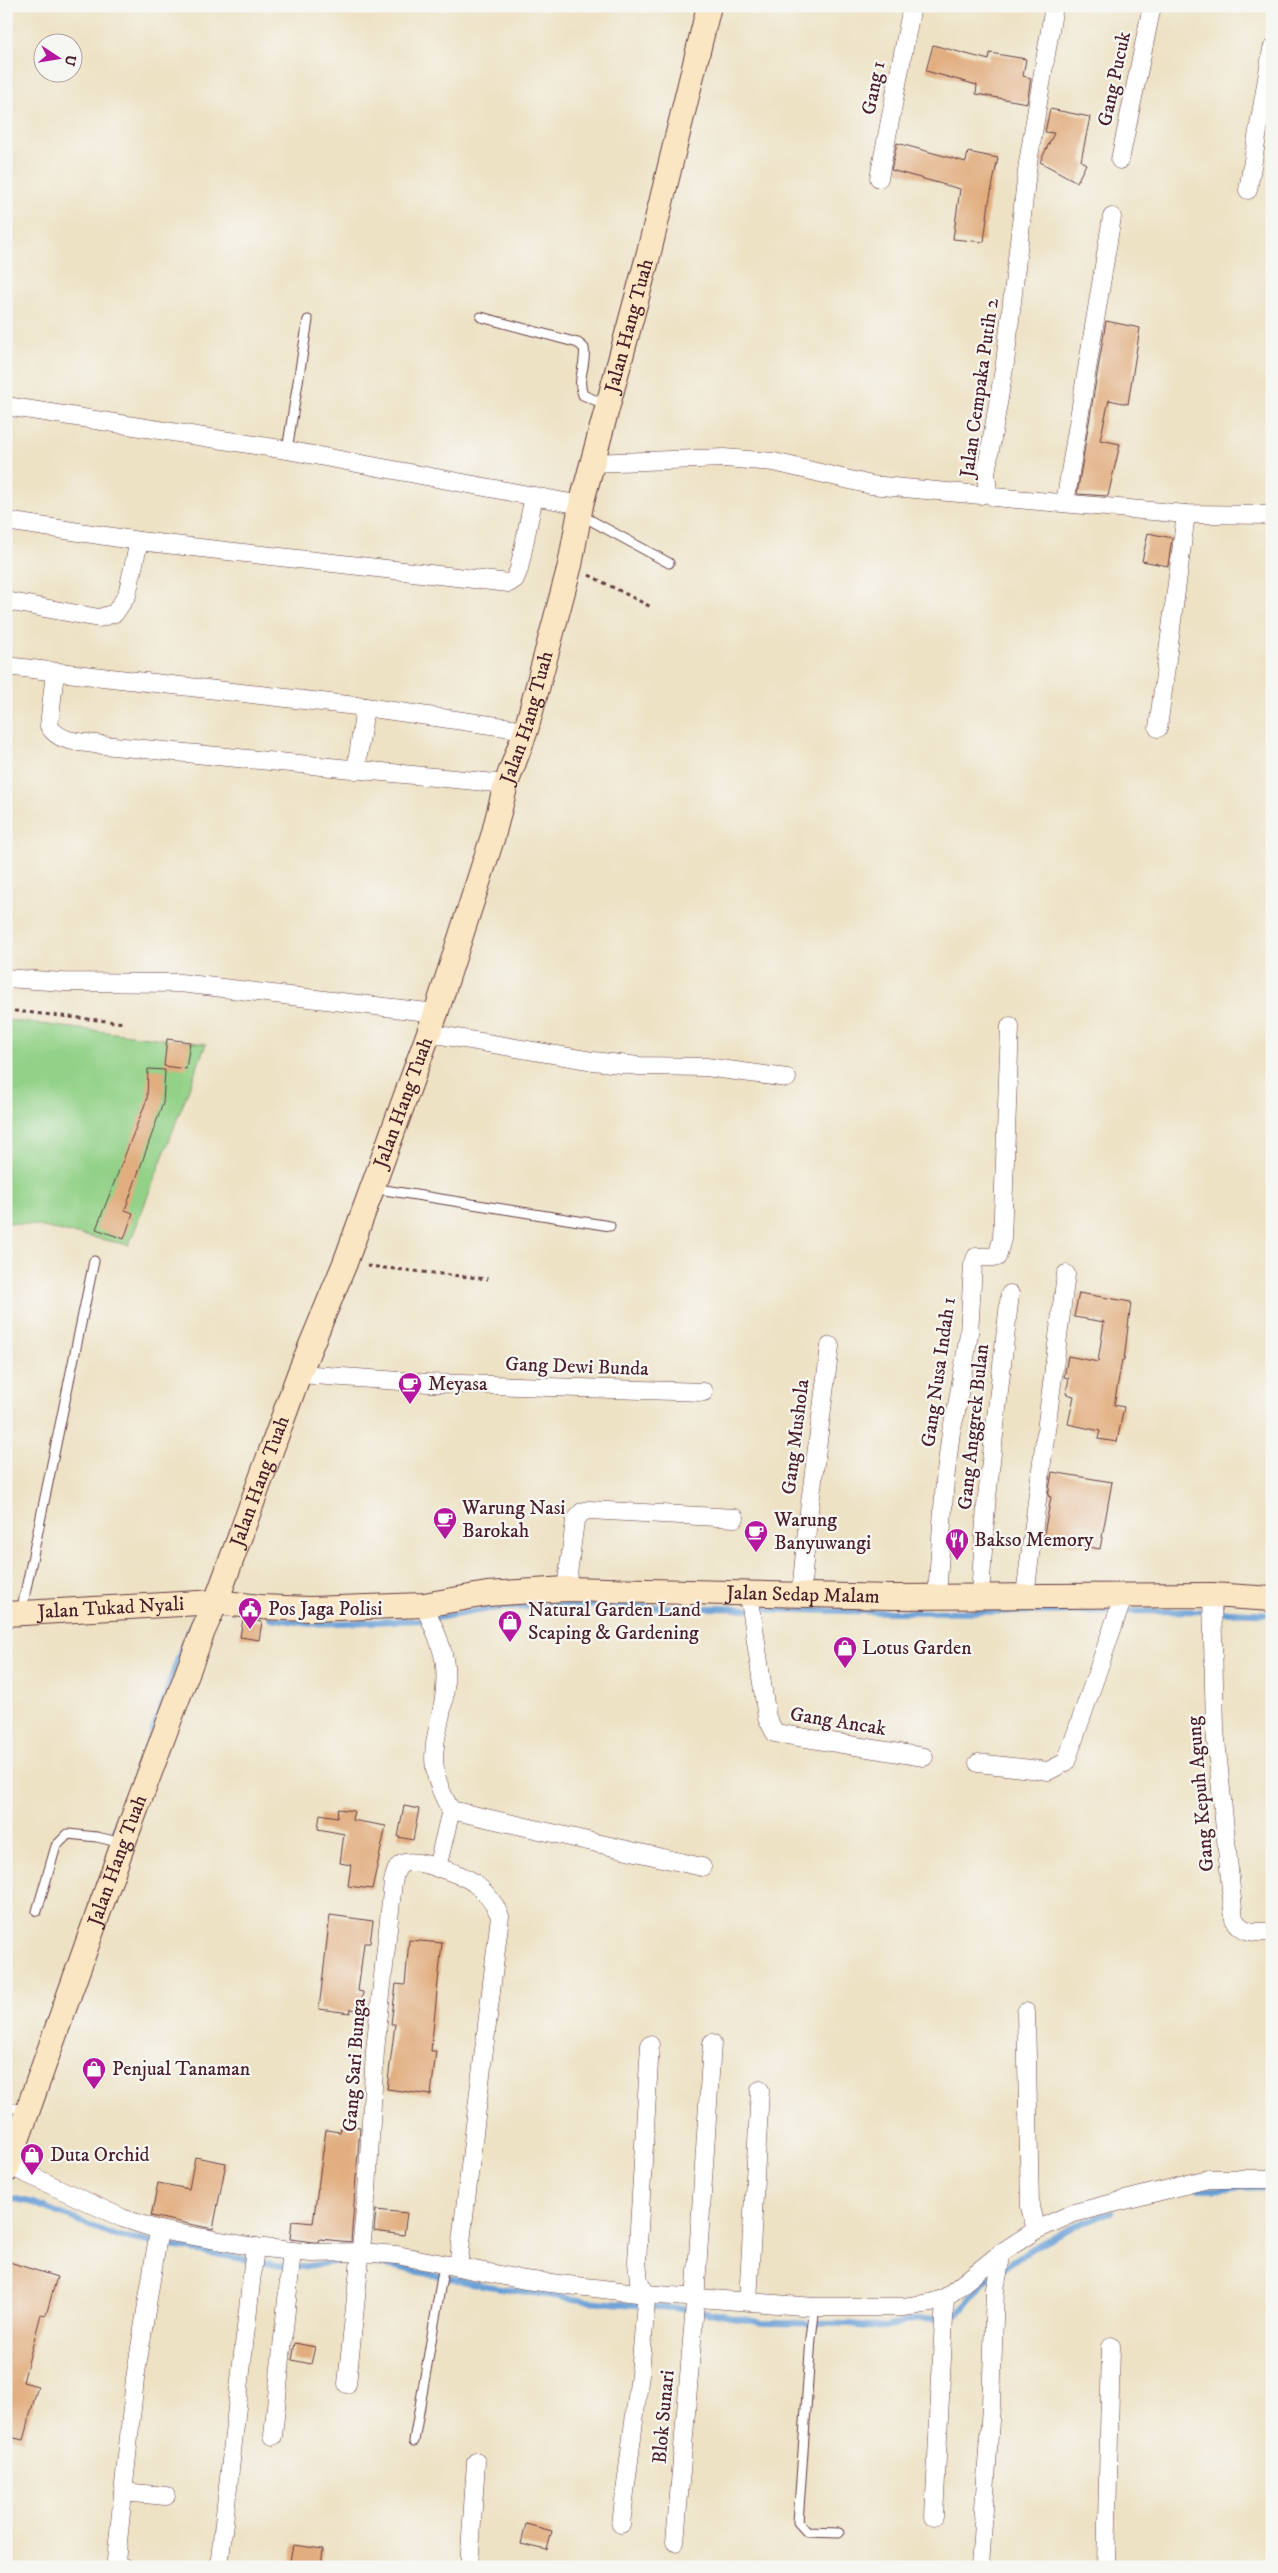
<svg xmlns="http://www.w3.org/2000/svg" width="1278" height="2573" font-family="'IM FELL DW Pica',serif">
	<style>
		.green { fill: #92d187; stroke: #6e7859 }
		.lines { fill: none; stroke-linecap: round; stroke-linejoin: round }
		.stream { stroke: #689ed5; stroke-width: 6 }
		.building { fill: #e2ae80 }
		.lane-casing { stroke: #633c42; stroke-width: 11 }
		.street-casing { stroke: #633c42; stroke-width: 19 }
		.secondary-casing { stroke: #633c42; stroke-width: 26 }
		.path { stroke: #633c42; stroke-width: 3; stroke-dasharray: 4 4; stroke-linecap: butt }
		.lane { stroke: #fff; stroke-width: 9 }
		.street { stroke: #fff; stroke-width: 18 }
		.secondary { stroke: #fbe6c4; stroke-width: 24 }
		.labels { text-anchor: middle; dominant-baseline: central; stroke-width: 4.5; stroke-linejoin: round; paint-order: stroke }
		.street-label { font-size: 20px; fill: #4a1f2b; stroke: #f6f6f2 }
		.poi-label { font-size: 20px; fill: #4a1f2b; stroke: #f6f6f2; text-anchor: start }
	</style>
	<rect width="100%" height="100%" fill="#f6f6f2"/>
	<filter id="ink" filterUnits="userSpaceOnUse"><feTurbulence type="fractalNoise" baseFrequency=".02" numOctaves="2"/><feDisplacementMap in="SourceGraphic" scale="10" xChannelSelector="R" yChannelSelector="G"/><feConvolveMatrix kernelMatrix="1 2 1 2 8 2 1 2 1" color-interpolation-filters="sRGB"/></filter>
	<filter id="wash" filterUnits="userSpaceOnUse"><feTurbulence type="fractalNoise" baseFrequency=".0096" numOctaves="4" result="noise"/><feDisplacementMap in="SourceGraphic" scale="20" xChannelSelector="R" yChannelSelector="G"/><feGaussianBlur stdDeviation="1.12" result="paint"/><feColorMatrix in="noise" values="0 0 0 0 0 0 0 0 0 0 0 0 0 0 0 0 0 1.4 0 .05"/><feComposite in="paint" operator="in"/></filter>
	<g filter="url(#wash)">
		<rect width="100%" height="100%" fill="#eee2c5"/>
		<path class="green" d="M6,1020L206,1044L129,1245L38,1226L6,1222Z"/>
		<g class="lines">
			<g class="stream">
				<path d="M270,1618L310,1624L425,1620L489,1609L566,1605L892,1612L1211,1611L1272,1614"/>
				<path d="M146,1750L183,1644L197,1614"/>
				<path d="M114,1833L136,1776"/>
				<path d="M6,2134L12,2120"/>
				<path d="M1198,2189L1271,2187"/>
				<path d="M7,2197L34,2203L116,2236L293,2268L347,2260"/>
				<path d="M362,2260L481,2285L587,2301L695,2310L763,2323L851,2324L885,2328L905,2321L930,2318L946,2320L958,2314L986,2280L995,2274"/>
				<path d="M1003,2268C1036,2244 1072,2225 1111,2212"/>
			</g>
		</g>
		<g id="blocks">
			<g class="building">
				<path d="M933,45L989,60L990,53L1026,59L1023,76L1031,78L1027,103L976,94L977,85L926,71Z"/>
				<path d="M1050,109L1090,117L1081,161L1086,164L1077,182L1040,162L1054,133L1045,132Z"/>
				<path d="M897,143L966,162L968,152L998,158L989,202L984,242L953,239L960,189L891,170Z"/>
				<path d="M1106,321L1140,328L1128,404L1109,400L1100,440L1120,444L1108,496L1077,494Z"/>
				<path d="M1148,533L1172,538L1168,566L1142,561Z"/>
				<path d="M167,1039L190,1042L186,1069L164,1066Z"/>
				<path d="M148,1069L165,1070L163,1103L125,1210L133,1213L124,1239L96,1229L147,1099Z"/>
				<path d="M1079,1293L1131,1302L1124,1360H1122L1114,1405L1124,1407L1117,1442L1098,1439L1100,1431L1068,1424L1074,1396L1066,1394L1069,1378L1064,1377L1068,1356L1098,1362L1104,1322L1074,1317Z"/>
				<path d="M1052,1472L1112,1482L1100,1549L1043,1539L1051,1497L1048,1496Z"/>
				<path d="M243,1619L262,1622L259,1640L240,1637Z"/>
				<path d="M404,1806L419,1809L413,1840L398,1837Z"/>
				<path d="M338,1809L354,1811L352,1820L386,1826L372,1889L348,1886L351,1865L340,1863L344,1834L318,1829L320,1814L337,1817Z"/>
				<path d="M330,1915L373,1921L370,1943H364L358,1991L363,1992L361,2011L351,2009L350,2013L319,2009Z"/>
				<path d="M409,1940L442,1943L431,2051H436L431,2095L387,2089L395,2024H391L396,1984L405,1985Z"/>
				<path d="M341,2125L360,2127L351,2242L320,2239L319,2242H313L290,2239L292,2221L313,2223L326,2130L340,2132Z"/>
				<path d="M195,2157L226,2163L213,2229L151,2216L158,2183L189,2189Z"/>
				<path d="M376,2210L407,2213L404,2235L374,2231Z"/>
				<path d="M6,2261L57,2277L46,2315L41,2314L23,2382L38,2386L23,2440L6,2436Z"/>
				<path d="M295,2343L315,2347L311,2364L292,2360Z"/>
				<path d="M526,2524L552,2531L547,2550L521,2544Z"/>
				<path d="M293,2545L323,2549L321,2567H289Z"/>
			</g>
		</g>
	</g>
	<g filter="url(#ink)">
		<use href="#blocks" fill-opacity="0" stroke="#633c42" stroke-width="1"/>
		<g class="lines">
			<g class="lane-casing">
				<g id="lane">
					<path d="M481,317L578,343L584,348C587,364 576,379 583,395L607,405"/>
					<path d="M287,450L308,320"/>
					<path d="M581,515L669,563"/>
					<path d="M372,1188L610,1226"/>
					<path d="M21,1613L94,1261"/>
					<path d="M37,1911L56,1846L68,1834L97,1837L122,1843"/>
					<path d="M6,2106L26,2111"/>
					<path d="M815,2307L811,2338L798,2522L807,2532L839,2533"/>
					<path d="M414,2441L444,2265"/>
				</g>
			</g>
			<g class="street-casing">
				<g id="street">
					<path d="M1054,6L1028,163L1005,363L986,473L988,492L994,497L1186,514L1272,515"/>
					<path d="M1120,160L1152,6"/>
					<path d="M879,178L912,6"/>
					<path d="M1248,190L1272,49"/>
					<path d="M6,406L287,450L581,505"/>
					<path d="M591,463L724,458L774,462L871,485L981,495L988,492"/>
					<path d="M1065,503L1112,217"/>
					<path d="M6,521L139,541L509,583L515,579L519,569L534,496"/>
					<path d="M6,601L99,618L115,613L127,595L139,541"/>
					<path d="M6,666L365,707L526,730"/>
					<path d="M55,672L49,726C60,744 84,742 103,745L506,784"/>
					<path d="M1158,728L1186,514"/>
					<path d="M356,770L365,707"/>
					<path d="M6,978L63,982L180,983L436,1013"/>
					<path d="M428,1033L593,1061L639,1066L706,1067L787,1078"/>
					<path d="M299,1374L429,1383L704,1392"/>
					<path d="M566,1589L575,1521L582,1512L589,1510L735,1518"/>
					<path d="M749,1593L767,1718L775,1733L924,1757"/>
					<path d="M801,1594L808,1519L830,1346"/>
					<path d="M980,1595L986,1506L1010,1294"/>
					<path d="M1025,1595L1066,1274"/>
					<path d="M1212,1595L1215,1730L1234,1919C1243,1934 1255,1932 1272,1932"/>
					<path d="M937,1596L945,1480L951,1432L956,1412L969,1334L973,1265L976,1257H997L1002,1239L1010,1026"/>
					<path d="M424,1605C432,1624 443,1645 445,1666C450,1725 414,1750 451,1810L702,1867"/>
					<path d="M978,1763L1048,1771L1066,1762L1124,1595"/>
					<path d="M437,1868L451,1810"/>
					<path d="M1026,2012L1030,2207L1036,2230"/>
					<path d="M8,2165L122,2218L159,2230L255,2247L311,2253L361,2252L397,2255L525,2280L646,2294L815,2307H903L931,2303L945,2298L1002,2252L1036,2230L1074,2213L1208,2179H1272"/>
					<path d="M748,2301L760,2090"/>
					<path d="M347,2384L367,2191L375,2051L393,1882C395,1874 396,1866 404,1863C416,1858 464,1875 474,1883C486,1892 494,1902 500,1916L458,2267"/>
					<path d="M273,2436L292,2251"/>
					<path d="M123,2492L166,2496"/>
					<path d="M934,2517L945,2298"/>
					<path d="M621,2524L640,2374L646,2301V2294L639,2281L637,2262L650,2045"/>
					<path d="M675,2542L694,2317L712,2043"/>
					<path d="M123,2567L119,2566L116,2561L135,2379L159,2230"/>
					<path d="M219,2567L255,2247"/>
					<path d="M469,2567L476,2462"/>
					<path d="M980,2567L991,2406L995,2289L1002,2252"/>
					<path d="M1106,2567L1111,2346"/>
				</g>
			</g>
			<g class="secondary-casing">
				<g id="secondary">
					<path id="s1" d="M6,1614L216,1602L260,1607L310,1609L424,1605L487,1594L566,1589L892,1597L1212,1595L1272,1599"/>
					<path id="s2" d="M6,2171L123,1844L203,1631L216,1602L299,1374L345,1263L436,1013L493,836L506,784L526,730L570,565L581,505L647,260L709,6"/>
				</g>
			</g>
			<g class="path">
				<path d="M589,575L651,607"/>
				<path d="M6,1010L125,1023"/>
				<path d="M367,1266L488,1279"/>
			</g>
			<use href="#lane" class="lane"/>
			<use href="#street" class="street"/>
			<use href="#secondary" class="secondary"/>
		</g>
	</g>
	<defs>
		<g id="cafe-pin" transform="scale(1.25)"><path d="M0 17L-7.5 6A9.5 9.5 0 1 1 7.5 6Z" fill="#b5179e" stroke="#f6f6f2"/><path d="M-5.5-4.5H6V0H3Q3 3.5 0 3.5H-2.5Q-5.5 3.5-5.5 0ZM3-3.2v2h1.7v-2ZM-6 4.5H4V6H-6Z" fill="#fff"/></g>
		<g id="restaurant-pin" transform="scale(1.25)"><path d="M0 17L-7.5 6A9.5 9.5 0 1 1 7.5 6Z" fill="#b5179e" stroke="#f6f6f2"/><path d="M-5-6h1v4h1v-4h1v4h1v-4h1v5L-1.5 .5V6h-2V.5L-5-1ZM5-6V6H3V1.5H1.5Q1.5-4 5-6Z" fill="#fff"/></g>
		<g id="civic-pin" transform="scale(1.25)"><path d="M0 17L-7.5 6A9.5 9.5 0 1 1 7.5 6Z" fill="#b5179e" stroke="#f6f6f2"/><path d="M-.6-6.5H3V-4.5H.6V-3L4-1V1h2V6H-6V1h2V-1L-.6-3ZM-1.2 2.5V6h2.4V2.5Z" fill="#fff"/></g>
		<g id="shop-pin" transform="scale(1.25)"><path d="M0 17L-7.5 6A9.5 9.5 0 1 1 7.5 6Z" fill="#b5179e" stroke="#f6f6f2"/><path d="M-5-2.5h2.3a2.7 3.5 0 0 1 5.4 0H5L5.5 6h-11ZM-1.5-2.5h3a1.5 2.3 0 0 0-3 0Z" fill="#fff"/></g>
	</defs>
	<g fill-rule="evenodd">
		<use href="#cafe-pin" x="410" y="1384"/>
		<use href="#cafe-pin" x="445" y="1519"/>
		<use href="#cafe-pin" x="756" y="1532"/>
		<use href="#restaurant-pin" x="957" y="1540"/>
		<use href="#civic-pin" x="250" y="1609"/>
		<use href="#shop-pin" x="510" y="1622"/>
		<use href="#shop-pin" x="845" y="1648"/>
		<use href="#shop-pin" x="94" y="2069"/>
		<use href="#shop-pin" x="32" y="2155"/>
	</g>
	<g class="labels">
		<g class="street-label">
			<text transform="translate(1115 79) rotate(-78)">Gang Pucuk</text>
			<text transform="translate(874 88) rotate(-79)">Gang 1</text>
			<text stroke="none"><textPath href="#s2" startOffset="1950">Jalan Hang Tuah</textPath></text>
			<text transform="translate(980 388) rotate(-82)">Jalan Cempaka Putih 2</text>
			<text stroke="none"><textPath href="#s2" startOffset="1545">Jalan Hang Tuah</textPath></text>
			<text stroke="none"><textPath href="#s2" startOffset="1140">Jalan Hang Tuah</textPath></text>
			<text transform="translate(577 1367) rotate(2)">Gang Dewi Bunda</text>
			<text transform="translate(939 1372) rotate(-82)">Gang Nusa Indah 1</text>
			<text transform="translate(974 1427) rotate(-84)">Gang Anggrek Bulan</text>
			<text transform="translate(796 1437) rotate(-83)">Gang Mushola</text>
			<text stroke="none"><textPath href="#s2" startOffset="735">Jalan Hang Tuah</textPath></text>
			<text stroke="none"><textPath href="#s1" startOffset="799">Jalan Sedap Malam</textPath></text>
			<text stroke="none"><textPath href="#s1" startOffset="105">Jalan Tukad Nyali</textPath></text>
			<text transform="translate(838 1722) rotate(9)">Gang Ancak</text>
			<text transform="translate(1201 1794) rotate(-95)">Gang Kepuh Agung</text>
			<text stroke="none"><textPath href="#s2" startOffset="330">Jalan Hang Tuah</textPath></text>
			<text transform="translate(355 2065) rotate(-86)">Gang Sari Bunga</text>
			<text transform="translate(664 2417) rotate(-85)">Blok Sunari</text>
		</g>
		<g class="poi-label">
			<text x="428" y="1384">Meyasa</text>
			<text x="462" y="1508">Warung Nasi<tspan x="462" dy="23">Barokah</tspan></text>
			<text x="774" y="1520">Warung<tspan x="774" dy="23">Banyuwangi</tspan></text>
			<text x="974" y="1540">Bakso Memory</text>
			<text x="268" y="1609">Pos Jaga Polisi</text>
			<text x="528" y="1610">Natural Garden Land<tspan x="528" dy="23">Scaping &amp; Gardening</tspan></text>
			<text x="862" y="1648">Lotus Garden</text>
			<text x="112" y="2069">Penjual Tanaman</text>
			<text x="50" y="2155">Duta Orchid</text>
		</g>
	</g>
	<rect width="1278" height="2573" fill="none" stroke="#f6f6f2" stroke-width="25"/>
	<g transform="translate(58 58) rotate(102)"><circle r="24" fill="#f6f6f2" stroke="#b1a0a2"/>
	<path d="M0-4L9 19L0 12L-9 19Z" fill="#b5179e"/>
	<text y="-8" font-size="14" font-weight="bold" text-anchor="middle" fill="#4a1f2b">U</text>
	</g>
</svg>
